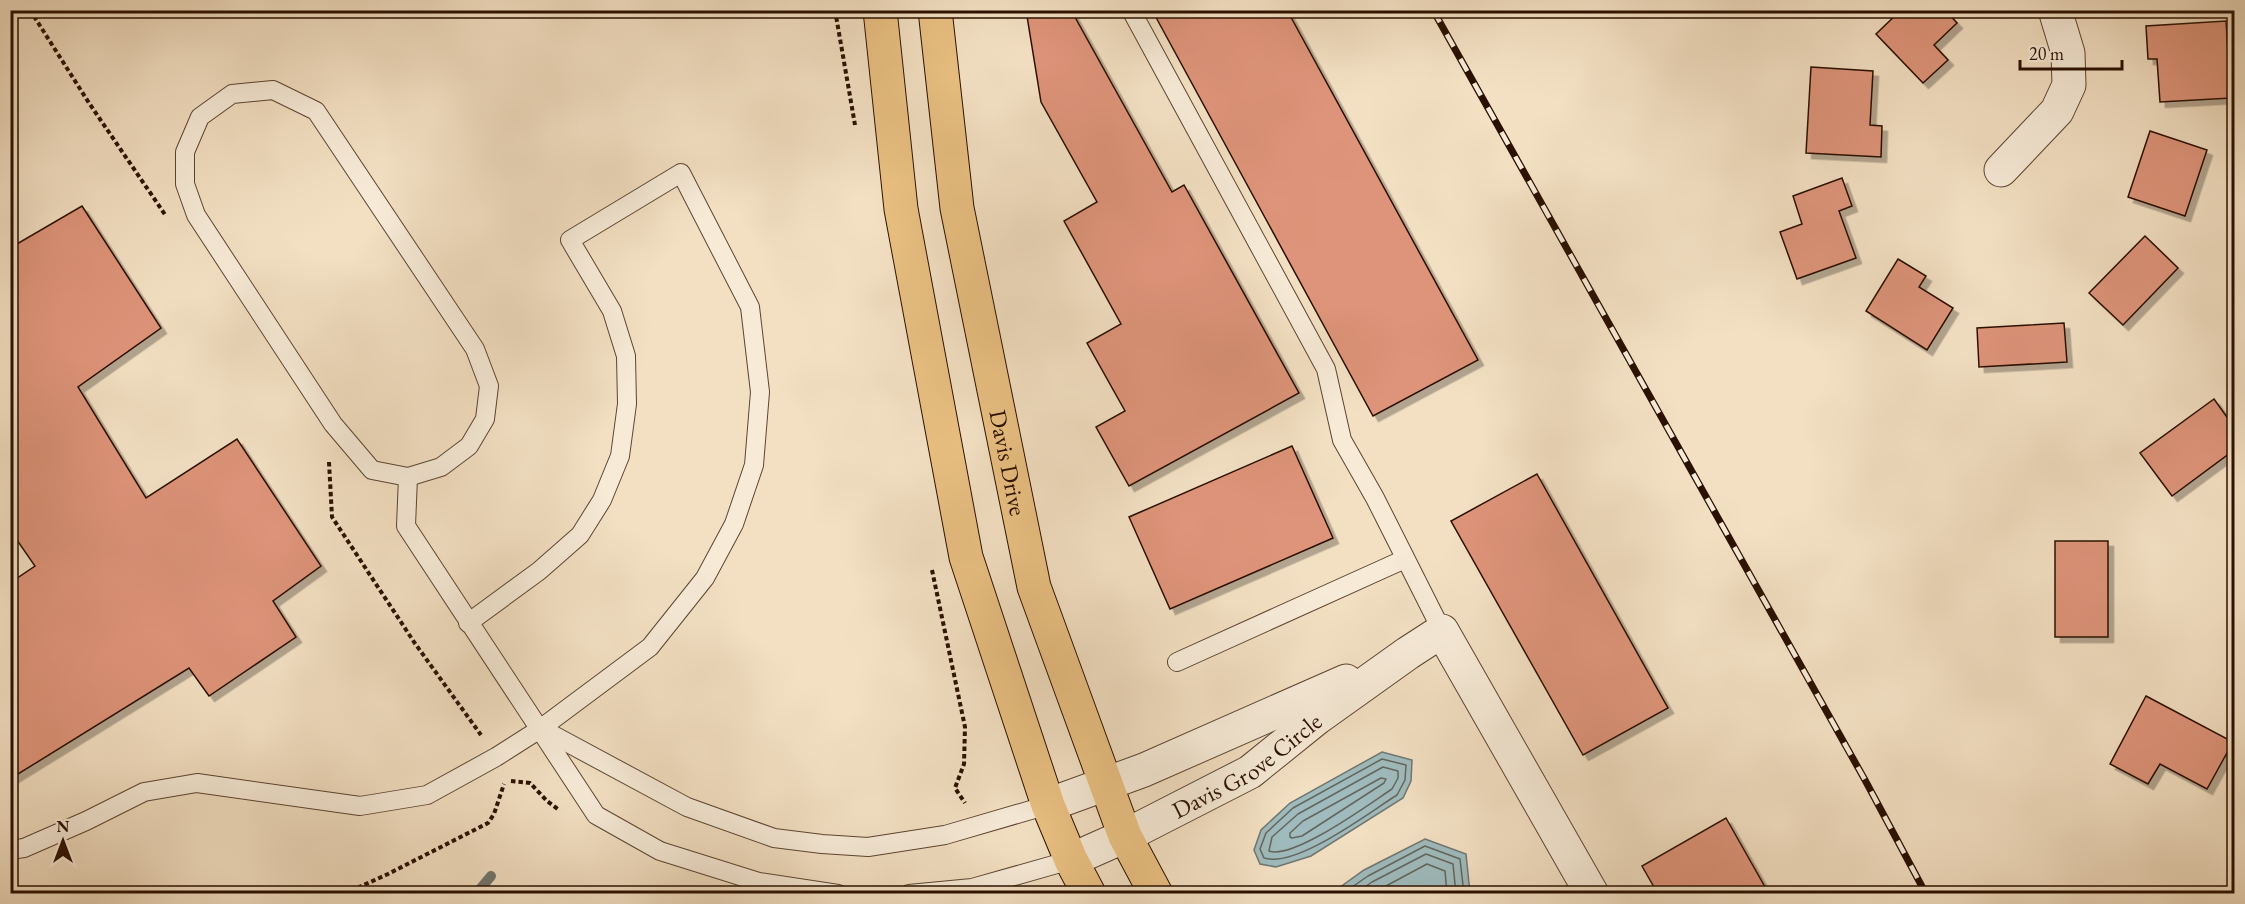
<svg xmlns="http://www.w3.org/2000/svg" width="2245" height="904" font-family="'EB Garamond',serif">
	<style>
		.water { fill: #9fbbbd; stroke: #707771; stroke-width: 1.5 }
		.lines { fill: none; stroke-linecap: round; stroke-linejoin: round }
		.shore { stroke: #64665e; stroke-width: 1.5 }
		.stream { stroke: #707771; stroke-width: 10 }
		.building { fill: #de947a; stroke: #2a1000; stroke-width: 1.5; filter: url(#shadow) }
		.lane-casing { stroke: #5c4431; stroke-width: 20 }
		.street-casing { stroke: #5c4431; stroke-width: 35 }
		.primary-casing { stroke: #2a1000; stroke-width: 35 }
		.path { stroke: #2a1000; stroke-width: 4; stroke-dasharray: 4.5 3; stroke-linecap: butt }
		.lane { stroke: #f7ebd8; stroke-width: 18 }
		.street { stroke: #f7ebd8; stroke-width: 33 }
		.primary { stroke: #eac082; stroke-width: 33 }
		.rail-casing { stroke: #2a1000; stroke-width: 7 }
		.rail { stroke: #f7ebd8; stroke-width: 4.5; stroke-dasharray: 14; stroke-linecap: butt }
		.labels { text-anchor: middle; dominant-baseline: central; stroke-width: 5; stroke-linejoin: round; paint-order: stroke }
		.street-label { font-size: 24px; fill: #2a1000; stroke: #f7ebd8 }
	</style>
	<defs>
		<filter id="shadow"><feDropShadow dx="5.5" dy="5.5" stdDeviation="0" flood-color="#0004"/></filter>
	</defs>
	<rect width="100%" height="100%" fill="#f3e0c3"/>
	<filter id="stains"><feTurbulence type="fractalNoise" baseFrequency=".00333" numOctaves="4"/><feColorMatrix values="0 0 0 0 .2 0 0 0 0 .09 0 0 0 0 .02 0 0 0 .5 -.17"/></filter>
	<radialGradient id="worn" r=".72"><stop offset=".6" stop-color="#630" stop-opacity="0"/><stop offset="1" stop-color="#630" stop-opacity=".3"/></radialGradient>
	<g class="water">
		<path d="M1382,752L1412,760L1411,781L1403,798L1311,856L1276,867L1260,864L1254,850L1261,830L1290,803Z"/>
		<path d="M1425,839L1466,854L1470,893H1332L1364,870Z"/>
	</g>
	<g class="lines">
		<g class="shore">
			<path d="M1382,759L1406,765L1405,780L1397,795C1368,813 1297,868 1264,858L1260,849L1266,833L1293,808Z"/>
			<path d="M1383,767L1398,771V778L1392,789C1369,804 1293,860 1269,851L1272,837L1298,814Z"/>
			<path d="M1381,778L1386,779L1384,783L1302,836L1292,838L1290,837V833L1303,821Z"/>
			<path d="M1342,894L1368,876L1425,846L1460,859L1464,894"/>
			<path d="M1355,894L1372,882L1426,854L1453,864L1456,894"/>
			<path d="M1371,894L1427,864L1445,871L1447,894"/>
		</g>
		<path class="stream" d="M476,894L491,876"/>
	</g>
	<g class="building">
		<path d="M1026,10H1071L1172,192L1184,185L1299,393L1129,486L1096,427L1125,411L1087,343L1121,324L1064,221L1097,202L1041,102Z"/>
		<path d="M1152,10H1287L1478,360L1373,416Z"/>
		<path d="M1901,10H1945L1957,23L1934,45L1948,60L1923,83L1876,34Z"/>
		<path d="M2226,21L2231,98L2160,102L2157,59H2148L2146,26Z"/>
		<path d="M1811,67L1873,71L1870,125L1882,126L1881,157L1806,153Z"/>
		<path d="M2150,131L2207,150L2185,216L2128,197Z"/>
		<path d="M1842,178L1852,206L1839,211L1856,258L1797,279L1780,232L1802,224L1793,196Z"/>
		<path d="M82,206L161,328L78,387L146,498L237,439L321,566L273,601L296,637L209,696L189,668L10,779V583L35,566L10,530V248Z"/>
		<path d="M2145,236L2178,268L2123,325L2089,293Z"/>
		<path d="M1898,259L1926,276L1919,287L1953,308L1927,350L1866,311Z"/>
		<path d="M2064,323L2067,362L1979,367L1977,328Z"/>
		<path d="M2214,399L2234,427V450L2172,496L2140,453Z"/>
		<path d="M1292,446L1333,538L1170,609L1129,517Z"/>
		<path d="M1537,474L1668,708L1583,755L1451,521Z"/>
		<rect x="2055" y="541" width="53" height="96"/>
		<path d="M2146,696L2233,742L2207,789L2160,764L2148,784L2110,764Z"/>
		<path d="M1726,818L1769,894H1658L1642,866Z"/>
	</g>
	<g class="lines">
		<g class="lane-casing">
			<g id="lane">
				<path d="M1131,10L1326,369L1342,440L1375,498L1442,631"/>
				<path d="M273,90L316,111L475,349L489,386L485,419L469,446L441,467L408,477L372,470L333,424L196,215L185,184V152L200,117L232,94Z"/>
				<path d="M408,477L406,526L596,815L660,851L759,882L838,894"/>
				<path d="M1177,662L1405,559"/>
				<path d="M542,729L687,807L774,838L822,844L868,847L945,835L1048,805"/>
				<path d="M10,850L24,848L86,821L144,792L197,783L360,806L427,795L496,757L540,729L650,647L705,578L734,524L754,465L760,392L750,307L681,173L570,240L612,311L626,356L627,404L620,456L602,500L580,535L539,571L468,623"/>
				<path d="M909,894L972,888L1071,860"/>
			</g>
		</g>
		<g class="street-casing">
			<g id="street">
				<path d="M2001,170L2057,111L2069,85L2068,53L2055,10"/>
				<path d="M1048,805L1144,770L1346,681"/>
				<path id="s1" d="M1071,860L1125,836L1250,772L1317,718L1408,653L1442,631L1592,894"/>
			</g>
		</g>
		<g class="primary-casing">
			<g id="primary">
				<path d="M880,10L901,209L966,557L1048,805L1071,860L1089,894"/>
				<path id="s2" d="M935,10L957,208L1034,587L1125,836L1156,894"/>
			</g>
		</g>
		<g class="path">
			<path d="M30,10L89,103L166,216"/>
			<path d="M835,10L855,125"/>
			<path d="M329,462L332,517L414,642L481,735"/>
			<path d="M932,570L965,727L964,764L955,788L965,803"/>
			<path d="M511,781L530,783L547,801L559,810"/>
			<path d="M344,894L388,874L488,823L494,814L504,784"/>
		</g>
		<use href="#lane" class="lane"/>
		<use href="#street" class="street"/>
		<use href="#primary" class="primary"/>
		<g class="rail-casing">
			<path id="rail" d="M1433,10L1865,780L1926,894"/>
		</g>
		<use href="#rail" class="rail"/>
	</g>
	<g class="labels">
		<g class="street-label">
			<text stroke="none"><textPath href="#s2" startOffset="459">Davis Drive</textPath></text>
			<text stroke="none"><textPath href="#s1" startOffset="200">Davis Grove Circle</textPath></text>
		</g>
	</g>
	<rect width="2245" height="904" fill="none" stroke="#f3e0c3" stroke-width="36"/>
	<rect x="12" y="12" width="2221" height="880" fill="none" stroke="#2a1000" stroke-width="3"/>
	<rect x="18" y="18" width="2209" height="868" fill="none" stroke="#2a1000" stroke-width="1.5"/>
	<g transform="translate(63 841)" stroke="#f7ebd8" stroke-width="4.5" paint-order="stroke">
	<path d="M0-4.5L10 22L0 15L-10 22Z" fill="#2a1000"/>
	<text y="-9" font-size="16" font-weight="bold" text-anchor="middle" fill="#2a1000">N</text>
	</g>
	<path d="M2020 60v9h102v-9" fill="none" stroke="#2a1000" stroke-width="3"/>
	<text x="2029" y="60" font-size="18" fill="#2a1000" stroke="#f7ebd8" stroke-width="4.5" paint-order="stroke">20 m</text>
	<rect width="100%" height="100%" filter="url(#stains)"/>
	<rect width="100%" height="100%" fill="url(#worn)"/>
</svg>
